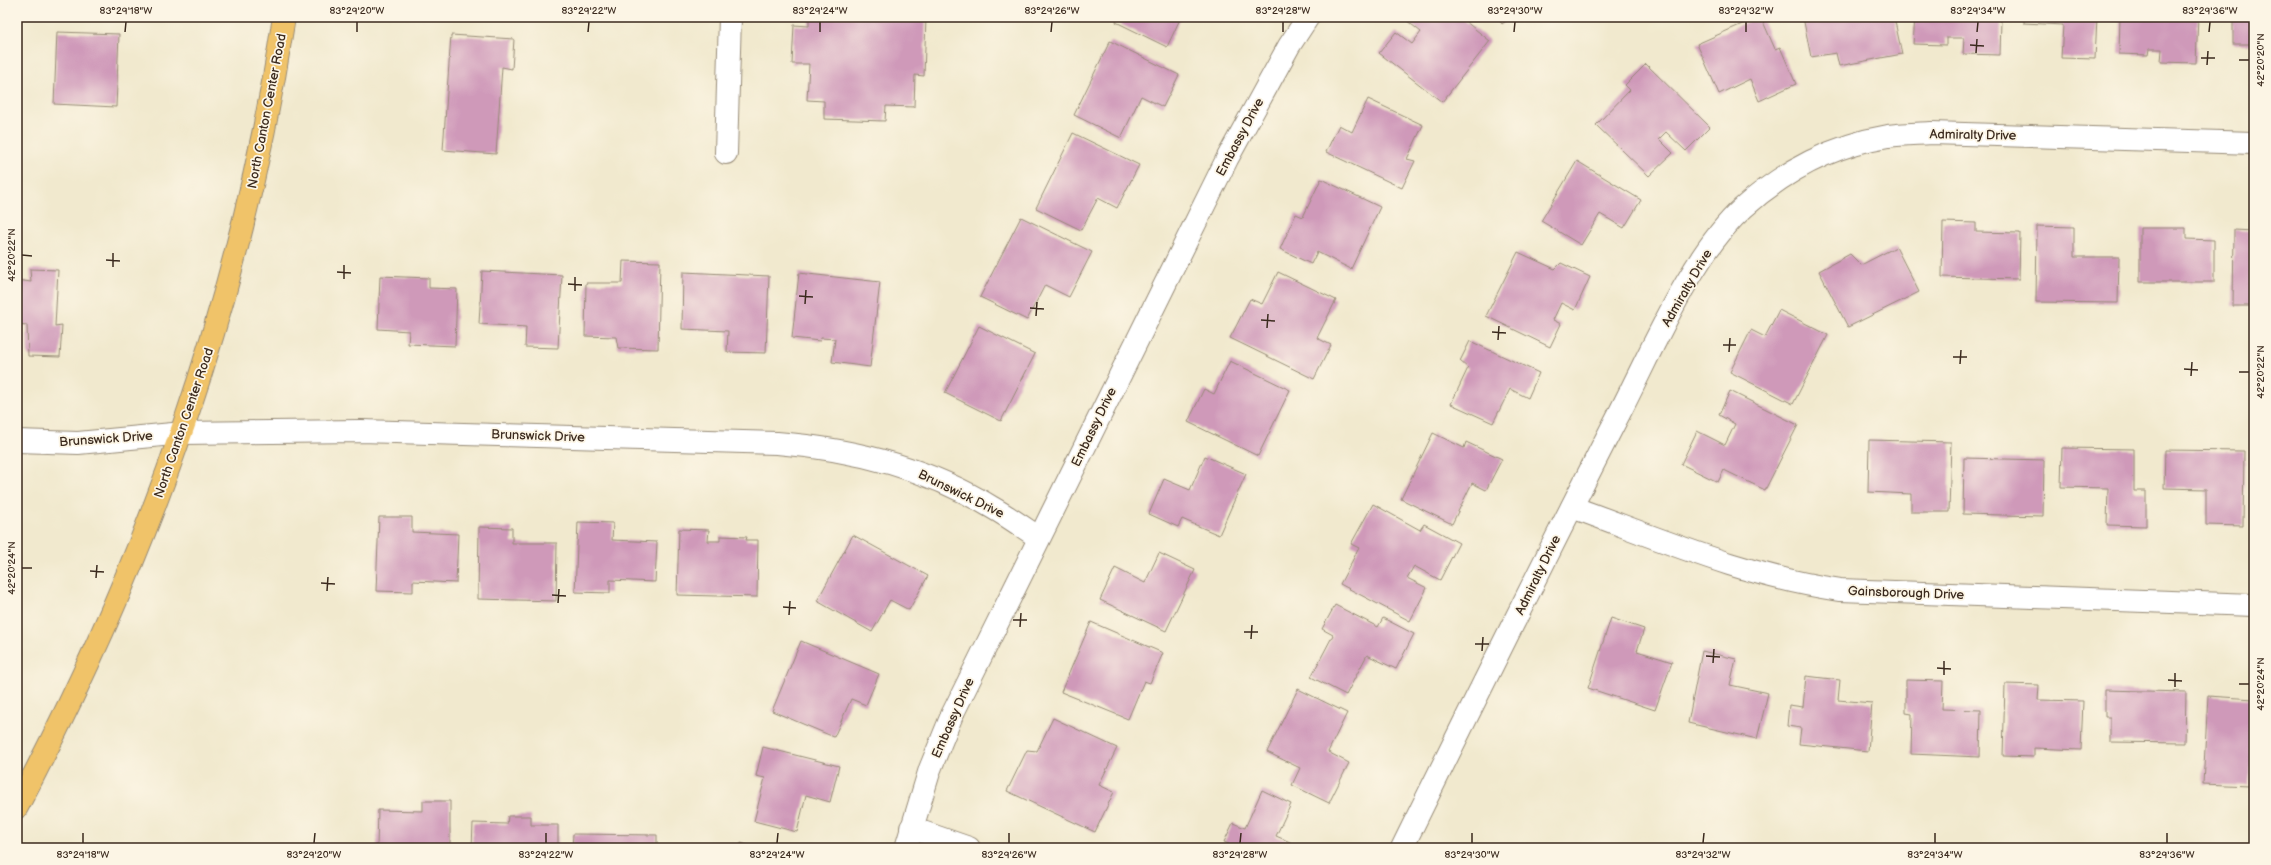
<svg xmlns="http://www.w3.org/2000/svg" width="2271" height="865" font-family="'Balsamiq Sans',sans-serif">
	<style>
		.building { fill: #cf99b9 }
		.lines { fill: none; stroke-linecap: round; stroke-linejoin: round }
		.minor-casing { stroke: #968a76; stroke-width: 24 }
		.major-casing { stroke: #968a76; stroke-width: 24 }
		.minor { stroke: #fff; stroke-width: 22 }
		.major { stroke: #f0c369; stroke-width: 22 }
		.ticks { fill: none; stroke: #3b2a1e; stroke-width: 1.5 }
		.labels { text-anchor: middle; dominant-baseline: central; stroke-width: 3.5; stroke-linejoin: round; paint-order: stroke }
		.street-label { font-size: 13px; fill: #3b2a1e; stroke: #fcf5e5 }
		.neatline { fill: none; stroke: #3b2a1e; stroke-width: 1.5 }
		.ticks-label { font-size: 10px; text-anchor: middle; fill: #3b2a1e }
	</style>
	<rect width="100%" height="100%" fill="#fcf5e5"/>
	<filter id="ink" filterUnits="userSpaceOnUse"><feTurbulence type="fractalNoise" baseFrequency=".025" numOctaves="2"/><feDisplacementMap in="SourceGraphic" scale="8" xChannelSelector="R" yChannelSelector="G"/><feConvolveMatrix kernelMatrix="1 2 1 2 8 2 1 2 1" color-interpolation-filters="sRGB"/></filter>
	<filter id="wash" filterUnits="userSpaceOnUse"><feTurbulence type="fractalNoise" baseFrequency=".012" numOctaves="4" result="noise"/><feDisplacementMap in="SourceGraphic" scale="16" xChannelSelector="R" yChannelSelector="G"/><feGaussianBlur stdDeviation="0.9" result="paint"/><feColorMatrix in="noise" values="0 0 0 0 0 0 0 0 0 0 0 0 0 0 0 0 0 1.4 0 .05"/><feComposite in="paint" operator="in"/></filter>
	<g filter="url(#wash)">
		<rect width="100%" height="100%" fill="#f1e9ce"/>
		<g id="blocks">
			<g class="building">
				<path d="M809,17H926L924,76L915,75L914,107L886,106L885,121L824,119V101L807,100L809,64H792L794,25L809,26Z"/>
				<path d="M1118,17H1181L1167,47L1116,22Z"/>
				<path d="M1408,17H1460L1490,41L1442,102L1379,53L1396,32L1412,44L1421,32L1406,20Z"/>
				<path d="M1497,17H1511L1502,24Z"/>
				<path d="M1758,17H1761L1775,49L1780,47L1796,84L1759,101L1750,79L1719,94L1697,44Z"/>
				<path d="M1803,17H1894L1902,54L1839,66L1836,53L1811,57Z"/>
				<path d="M1915,17H1992V19L2001,20L2000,55L1963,54L1964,38H1946V45L1913,44Z"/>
				<path d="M2024,17H2097L2095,59L2061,58L2063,25L2024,23Z"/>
				<path d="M2120,17H2198L2196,63L2161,62L2162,49H2149L2148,55L2119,54Z"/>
				<rect x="2233" y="17" width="21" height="27"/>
				<path d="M57,32L119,34L116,107L54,104Z"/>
				<path d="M451,35L514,39L512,69L502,67L496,154L443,150Z"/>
				<path d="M1110,41L1179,75L1163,107L1141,96L1121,138L1074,115Z"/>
				<path d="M1646,64L1710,127L1686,151L1666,132L1659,139L1673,153L1649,176L1596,125L1630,90L1625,85Z"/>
				<path d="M1368,99L1423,125L1407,159L1415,161L1402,188L1326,152L1339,125L1352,132Z"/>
				<path d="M1073,133L1139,165L1117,208L1098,198L1081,230L1036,208Z"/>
				<path d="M1577,161L1641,200L1624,228L1600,214L1581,245L1541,221Z"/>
				<path d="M1321,179L1380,207L1351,269L1317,252L1311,264L1280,249L1296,214L1303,217Z"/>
				<path d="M1021,217L1092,252L1069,297L1045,285L1027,320L980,297Z"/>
				<path d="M1943,222L1976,223V232L2020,233L2019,279L1942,277Z"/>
				<path d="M2037,226L2074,227V257H2119L2118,303L2036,302Z"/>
				<path d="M2140,228H2186V239L2214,240V282H2140Z"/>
				<path d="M2234,230L2254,231V306H2233Z"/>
				<path d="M1896,247L1919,292L1848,327L1819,271L1850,254L1861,265Z"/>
				<path d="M1518,252L1555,269L1561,263L1590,277L1575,310L1561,303L1553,320L1561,324L1550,347L1486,316Z"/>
				<path d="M623,261L660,262L658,349L618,348L616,337L585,336L586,283H622Z"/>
				<path d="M30,269L58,270L55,326L62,325L60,357L28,356L27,325L17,324V280L31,282Z"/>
				<path d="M482,271L562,275L558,348L525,347L526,327L479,324Z"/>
				<path d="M683,272L769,276L766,353L727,352L728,331L682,329Z"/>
				<path d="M1278,272L1336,300L1317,338L1331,345L1314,379L1230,338L1250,299L1262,304Z"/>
				<path d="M799,273L880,282L870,367L832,362L835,339L821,338L820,341L792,338Z"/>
				<path d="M380,276L429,278V288L457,289L455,346L408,344L409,331L378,329Z"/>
				<path d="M1779,310L1828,335L1793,404L1730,372L1751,330L1765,337Z"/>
				<path d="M979,326L1035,354L1001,421L945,393Z"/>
				<path d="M1470,341L1539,373L1528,398L1510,389L1493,423L1451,404L1468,368L1460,361Z"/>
				<path d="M1230,361L1290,390L1258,456L1188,422L1204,389L1214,394Z"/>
				<path d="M1730,391L1798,425L1765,490L1724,470L1718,482L1681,464L1697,431L1725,445L1735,424L1719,415Z"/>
				<path d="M1433,433L1464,448L1466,442L1502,459L1486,490L1472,483L1452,524L1401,499Z"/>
				<path d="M1869,440L1951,442L1949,512H1911V494L1868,492Z"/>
				<path d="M2062,448L2134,449V491H2146V526L2107,525L2108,488L2061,487Z"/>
				<path d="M2165,450L2244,451L2243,526L2206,525V489L2164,488Z"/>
				<path d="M1205,456L1246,474L1219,535L1182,519L1178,527L1149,514L1164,479L1190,490Z"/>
				<path d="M1964,458L2044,460L2043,516L1963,514Z"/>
				<path d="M1373,504L1420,530L1424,524L1459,543L1440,580L1414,566L1407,578L1427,588L1410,621L1340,584L1359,548L1351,544Z"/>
				<path d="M379,517H412V532L458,534L456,583L413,581V592L376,591Z"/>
				<path d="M578,522L613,523L612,540L657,542L655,582L610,580V593L575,592Z"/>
				<path d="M479,527L512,528V543H557L556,601L478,599Z"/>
				<path d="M679,529L709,530L708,541H720V536L747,537L746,540H758L757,597L677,595Z"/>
				<path d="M853,535L928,576L909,610L890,600L872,632L817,601Z"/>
				<path d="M1159,553L1195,570L1166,631L1100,600L1115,568L1145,583Z"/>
				<path d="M1335,605L1378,627L1383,618L1414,634L1396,669L1367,655L1346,695L1311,677L1333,635L1322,629Z"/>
				<path d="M1611,618L1644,629L1637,651L1672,662L1655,710L1588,688Z"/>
				<path d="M1091,622L1163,653L1150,683L1144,681L1128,719L1061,692Z"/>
				<path d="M801,641L879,674L866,705L851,699L834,737L772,711Z"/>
				<path d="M1702,651L1736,659L1730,685L1768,693L1757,739L1688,723Z"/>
				<path d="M1806,676L1840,680L1838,700L1872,703L1868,751L1799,744L1801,728L1787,726L1789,705L1803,707Z"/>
				<path d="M1906,680L1943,681L1942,709L1981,710L1980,757L1911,754L1912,714L1906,713Z"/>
				<path d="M2005,684L2039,685L2038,700L2083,701L2081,750L2034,748V757L2003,756Z"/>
				<path d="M1298,689L1347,713L1328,752L1349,763L1329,803L1292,785L1300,768L1267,752Z"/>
				<path d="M2105,690L2186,692L2185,743L2110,742V717H2105Z"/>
				<path d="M2208,696L2254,699V767L2250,766L2249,786L2203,784Z"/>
				<path d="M1053,718L1117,748L1099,785L1114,792L1095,832L1007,791L1027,750L1037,751Z"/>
				<path d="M763,747L839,766L830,802L806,795L797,832L754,821L765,778L756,776Z"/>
				<path d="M1262,790L1291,804L1276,836L1304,848H1227L1229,844L1224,842L1233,823L1245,828Z"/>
				<path d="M423,801H450V848H377L378,810L423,811Z"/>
				<path d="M508,816H531V825H558V848H472L473,823L507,824Z"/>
				<path d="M573,834L657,835V848H572Z"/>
				<path d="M741,843L756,848H740Z"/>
			</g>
		</g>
	</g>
	<g filter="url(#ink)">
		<use href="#blocks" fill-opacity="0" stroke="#968a76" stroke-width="1"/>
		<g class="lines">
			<g class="minor-casing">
				<g id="minor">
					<path d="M726,153L730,17"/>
					<path d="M17,441L78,443L183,433L361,431L777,443C853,449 928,468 993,508C1009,517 1024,528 1039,538"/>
					<path d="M1572,507C1660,539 1747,577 1840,590L2254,605"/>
					<path d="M911,828L969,848"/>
					<path d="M906,848L930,769L952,715L1227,159L1289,46L1308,17"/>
					<path d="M1402,848C1474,702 1546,556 1620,412C1652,350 1692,254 1743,208C1784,171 1834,145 1888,136C1902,134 1917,134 1931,133L2254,143"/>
				</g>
			</g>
			<g class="major-casing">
				<path id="major" d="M17,807C150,557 241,298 284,17"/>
			</g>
			<use href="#minor" class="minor"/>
			<use href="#major" class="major"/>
		</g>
	</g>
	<path class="ticks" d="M125,32L126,22M357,32V22M588,32L589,22M820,32V22M1051,32L1052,22M1283,32V22M1514,32L1515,22M1746,32V22M1977,32L1978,22M2209,32L2210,22M1970,45L1984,46M1976,53L1977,39M2201,58H2215M2239,60H2249M2207,65L2208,51M22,255L32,256M106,260L120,261M113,267V253M337,272L351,273M344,279V265M568,284L582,285M575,291V277M799,296L813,297M805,304L806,290M1030,308L1044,309M1036,316L1037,302M1261,320L1275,321M1267,328L1268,314M1492,332L1506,333M1498,340L1499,326M1723,345H1736M1729,352L1730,338M1953,357H1967M1960,364L1961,350M2184,369L2198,370M2239,372H2249M2191,376L2192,362M22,568H32M90,571L104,572M96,578L97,565M321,583L335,584M327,591L328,577M552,595L566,596M558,603L559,589M783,607L796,608M789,615L790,601M1013,620H1027M1020,627L1021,613M1244,632H1258M1251,639L1252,625M1475,644H1489M1482,651L1483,637M1706,656L1720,657M1713,663L1714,649M1937,668L1951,669M1944,675V661M2168,680L2182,681M2239,684H2249M2175,687V673M83,843V833M314,843L315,833M546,843V833M777,843L778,833M1009,843V833M1240,843L1241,833M1472,843V833M1703,843L1704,833M1935,843V833M2167,843V833"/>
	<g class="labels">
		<g class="street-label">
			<text transform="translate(267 111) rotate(-79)">North Canton Center Road</text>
			<text transform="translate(1973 135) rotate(1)">Admiralty Drive</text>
			<text transform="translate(1240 137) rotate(-62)">Embassy Drive</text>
			<text transform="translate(1687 288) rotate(-60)">Admiralty Drive</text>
			<text transform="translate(184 423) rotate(-71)">North Canton Center Road</text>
			<text transform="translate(1094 427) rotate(-64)">Embassy Drive</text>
			<text transform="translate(538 436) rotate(2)">Brunswick Drive</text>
			<text transform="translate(106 439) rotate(-4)">Brunswick Drive</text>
			<text transform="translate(961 494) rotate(26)">Brunswick Drive</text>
			<text transform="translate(1538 575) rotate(-64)">Admiralty Drive</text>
			<text transform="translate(1906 593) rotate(2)">Gainsborough Drive</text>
			<text transform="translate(953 718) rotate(-66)">Embassy Drive</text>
		</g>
	</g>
	<rect width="2271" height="865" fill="none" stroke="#fcf5e5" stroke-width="44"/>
	<rect x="22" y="22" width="2227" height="821" class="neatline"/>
	<g class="ticks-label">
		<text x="126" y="14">83°29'18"W</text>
		<text x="357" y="14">83°29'20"W</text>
		<text x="589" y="14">83°29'22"W</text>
		<text x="820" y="14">83°29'24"W</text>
		<text x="1052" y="14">83°29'26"W</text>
		<text x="1283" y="14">83°29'28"W</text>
		<text x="1515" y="14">83°29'30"W</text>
		<text x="1746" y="14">83°29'32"W</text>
		<text x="1978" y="14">83°29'34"W</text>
		<text x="2210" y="14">83°29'36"W</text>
		<text transform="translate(2260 60) rotate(-90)" y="4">42°20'20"N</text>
		<text transform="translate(11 255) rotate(-90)" y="4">42°20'22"N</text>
		<text transform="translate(2260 372) rotate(-90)" y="4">42°20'22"N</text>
		<text transform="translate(11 568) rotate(-90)" y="4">42°20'24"N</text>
		<text transform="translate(2260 684) rotate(-90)" y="4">42°20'24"N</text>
		<text x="83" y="858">83°29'18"W</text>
		<text x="314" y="858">83°29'20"W</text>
		<text x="546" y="858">83°29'22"W</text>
		<text x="777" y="858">83°29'24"W</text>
		<text x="1009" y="858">83°29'26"W</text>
		<text x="1240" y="858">83°29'28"W</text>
		<text x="1472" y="858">83°29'30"W</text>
		<text x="1703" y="858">83°29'32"W</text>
		<text x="1935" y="858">83°29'34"W</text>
		<text x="2167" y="858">83°29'36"W</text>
	</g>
</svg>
